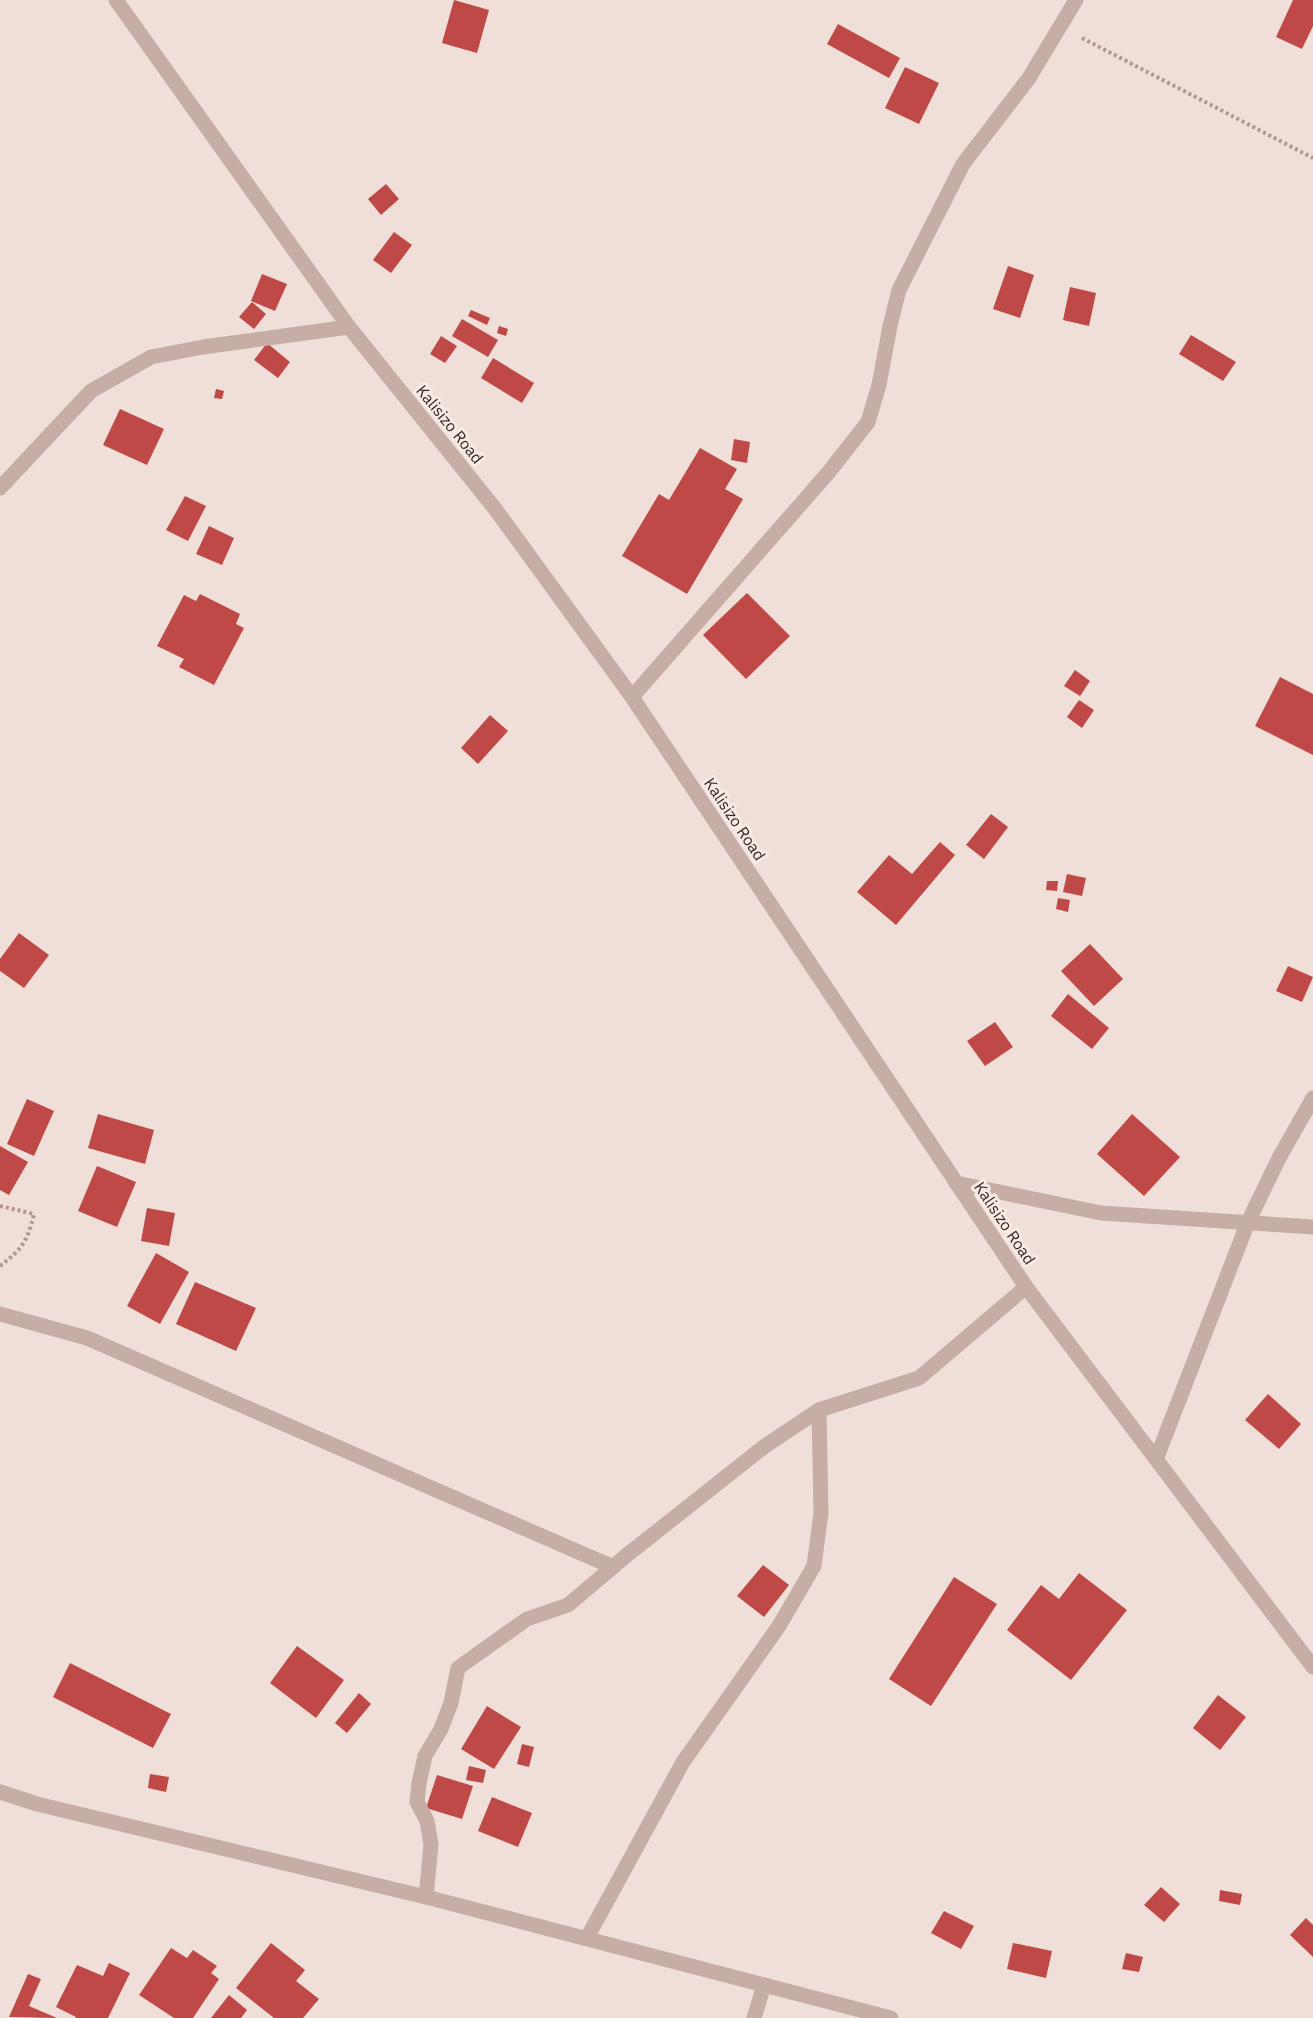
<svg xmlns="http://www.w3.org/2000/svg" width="1313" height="2018" font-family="'IBM Plex Sans',sans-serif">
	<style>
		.building { fill: #bf4946 }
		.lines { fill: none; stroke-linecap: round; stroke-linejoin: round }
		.path { stroke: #b2978f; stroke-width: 4; stroke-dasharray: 3 3; stroke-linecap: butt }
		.minor { stroke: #c6ada5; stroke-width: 15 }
		.labels { text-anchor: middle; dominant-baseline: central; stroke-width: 6; stroke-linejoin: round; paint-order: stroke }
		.street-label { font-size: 16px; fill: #322726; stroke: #f7eae4 }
	</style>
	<rect width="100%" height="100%" fill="#efdfd8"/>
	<g class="building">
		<path d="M454,0L489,10L477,53L442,43Z"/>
		<path d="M1293,0H1313V26L1302,49L1276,37Z"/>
		<path d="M838,24L900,58L889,78L827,44Z"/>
		<path d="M905,67L939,83L919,124L885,108Z"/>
		<path d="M386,184L399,199L381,215L368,199Z"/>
		<path d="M394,232L412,245L391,273L373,260Z"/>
		<path d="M1008,266L1034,275L1020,318L993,309Z"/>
		<path d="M262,274L287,284L275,311L251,301Z"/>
		<path d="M1070,287L1096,293L1089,326L1063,320Z"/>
		<path d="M252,302L266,314L254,329L239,317Z"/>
		<path d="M471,310L490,318L487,325L468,316Z"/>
		<path d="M462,319L498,340L488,357L452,336Z"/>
		<path d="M499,326L508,329L506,336L497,333Z"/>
		<path d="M1191,335L1236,362L1223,381L1179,354Z"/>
		<path d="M441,336L457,346L445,363L430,354Z"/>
		<path d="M267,343L290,362L278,378L254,360Z"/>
		<path d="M493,358L534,383L522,403L481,378Z"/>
		<path d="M216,389L224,391L222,399L214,398Z"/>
		<path d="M120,409L164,429L147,465L103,445Z"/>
		<path d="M734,439L750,442L747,463L731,460Z"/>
		<path d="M700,448L737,469L725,489L743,499L687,594L622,556L659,494L669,500Z"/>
		<path d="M185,496L206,506L188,541L166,530Z"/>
		<path d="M209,526L234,538L222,565L196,554Z"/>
		<path d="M747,593L790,636L746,679L703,635Z"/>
		<path d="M200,594L240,614L236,624L244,628L214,685L179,667L184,659L157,646L184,595L196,601Z"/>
		<path d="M1075,670L1090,681L1080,696L1064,686Z"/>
		<path d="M1280,677L1313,694V755L1255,726Z"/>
		<path d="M1079,700L1094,710L1082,728L1067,717Z"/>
		<path d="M490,715L508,731L478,764L461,748Z"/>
		<path d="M991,814L1008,827L984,859L966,845Z"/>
		<path d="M940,842L955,855L896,925L857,892L889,855L912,874Z"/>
		<path d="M1067,874L1086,878L1082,896L1063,892Z"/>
		<path d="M1047,881H1058L1057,891L1046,890Z"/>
		<path d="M1058,898L1070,900L1068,912L1056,909Z"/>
		<path d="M19,933L49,955L24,988L0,971V959Z"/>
		<path d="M1090,944L1123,979L1094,1006L1061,971Z"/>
		<path d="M1288,966L1313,977L1302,1002L1276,991Z"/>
		<path d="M1068,994L1109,1028L1092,1049L1051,1016Z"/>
		<path d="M995,1022L1013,1047L985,1066L967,1041Z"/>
		<path d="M27,1099L54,1111L34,1156L7,1144Z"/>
		<path d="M98,1114L154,1130L145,1164L88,1148Z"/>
		<path d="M1132,1114L1180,1157L1144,1196L1097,1154Z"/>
		<path d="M0,1146L28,1162L9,1195L0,1190Z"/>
		<path d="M97,1166L136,1182L117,1227L78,1211Z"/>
		<path d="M147,1208L175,1213L169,1246L141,1241Z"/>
		<path d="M156,1253L189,1272L160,1324L127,1306Z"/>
		<path d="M195,1282L256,1308L236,1351L176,1324Z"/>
		<path d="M1268,1394L1301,1424L1279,1449L1245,1420Z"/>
		<path d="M763,1565L789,1585L764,1617L737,1596Z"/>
		<path d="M1079,1573L1127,1610L1071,1680L1007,1630L1041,1585L1059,1599Z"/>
		<path d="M954,1577L997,1604L931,1706L889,1679Z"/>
		<path d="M297,1646L344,1680L316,1718L270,1683Z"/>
		<path d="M70,1663L171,1714L153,1748L53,1697Z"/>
		<path d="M359,1693L371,1704L347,1733L335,1723Z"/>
		<path d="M1218,1695L1246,1717L1220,1750L1193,1728Z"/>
		<path d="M487,1706L521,1727L494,1769L461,1749Z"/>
		<path d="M522,1744L534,1747L529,1767L517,1764Z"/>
		<path d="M469,1766L486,1770L483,1783L466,1780Z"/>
		<path d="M150,1774L169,1777L166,1792L148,1788Z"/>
		<path d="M437,1775L473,1786L462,1819L426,1808Z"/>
		<path d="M492,1797L532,1813L518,1847L478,1831Z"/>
		<path d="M1161,1887L1180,1904L1164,1922L1144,1905Z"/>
		<path d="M1220,1890L1242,1894L1240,1905L1219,1901Z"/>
		<path d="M944,1911L974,1926L961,1949L931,1933Z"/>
		<path d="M1306,1918L1313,1925V1957L1290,1935Z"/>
		<path d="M271,1943L305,1970L296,1981L319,1999L303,2018H274L236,1988Z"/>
		<path d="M1013,1943L1052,1951L1046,1978L1007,1969Z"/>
		<path d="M171,1948L187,1958L193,1950L217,1966L211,1973L219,1979L193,2018H174L139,1995Z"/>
		<path d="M1126,1953L1143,1957L1139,1972L1122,1969Z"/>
		<path d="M109,1963L130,1973L108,2018H75L76,2017L56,2007L77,1965L103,1976Z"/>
		<path d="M28,1974L41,1979L29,2006L57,2018L9,2017Z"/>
		<path d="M229,1995L247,2010L241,2018H211Z"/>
	</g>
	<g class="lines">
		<g class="path">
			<path d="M1082,38L1313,158"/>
			<path d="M0,1206L34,1214C27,1242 23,1248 0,1266"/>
		</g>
		<g class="minor">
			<path d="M116,0L349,327L496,510L632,697L1026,1287L1313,1667"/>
			<path d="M0,488L91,391L151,357L203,347L349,327"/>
			<path d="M632,697L828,473L868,422L879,385L890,326L899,290L963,164L1029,78L1076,0"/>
			<path d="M956,1183L1101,1213L1313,1227"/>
			<path d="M0,1314L87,1338L613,1567"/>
			<path d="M1157,1457L1248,1222L1279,1158L1313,1098"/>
			<path d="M0,1792L37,1804L426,1897L891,2018"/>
			<path d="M426,1897L431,1845L427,1821L417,1802L419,1783L425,1756L441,1729L451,1703L458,1668L527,1619L568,1605L627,1555L765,1446L819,1410L919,1378L1026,1287"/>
			<path d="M587,1938L683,1762L779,1626L814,1566L821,1513L819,1410"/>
			<path d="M754,2018L764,1985"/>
		</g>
	</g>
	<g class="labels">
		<g class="street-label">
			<text transform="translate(450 424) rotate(51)">Kalisizo Road</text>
			<text transform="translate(735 819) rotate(56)">Kalisizo Road</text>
			<text transform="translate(1005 1223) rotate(56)">Kalisizo Road</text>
		</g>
	</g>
</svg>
